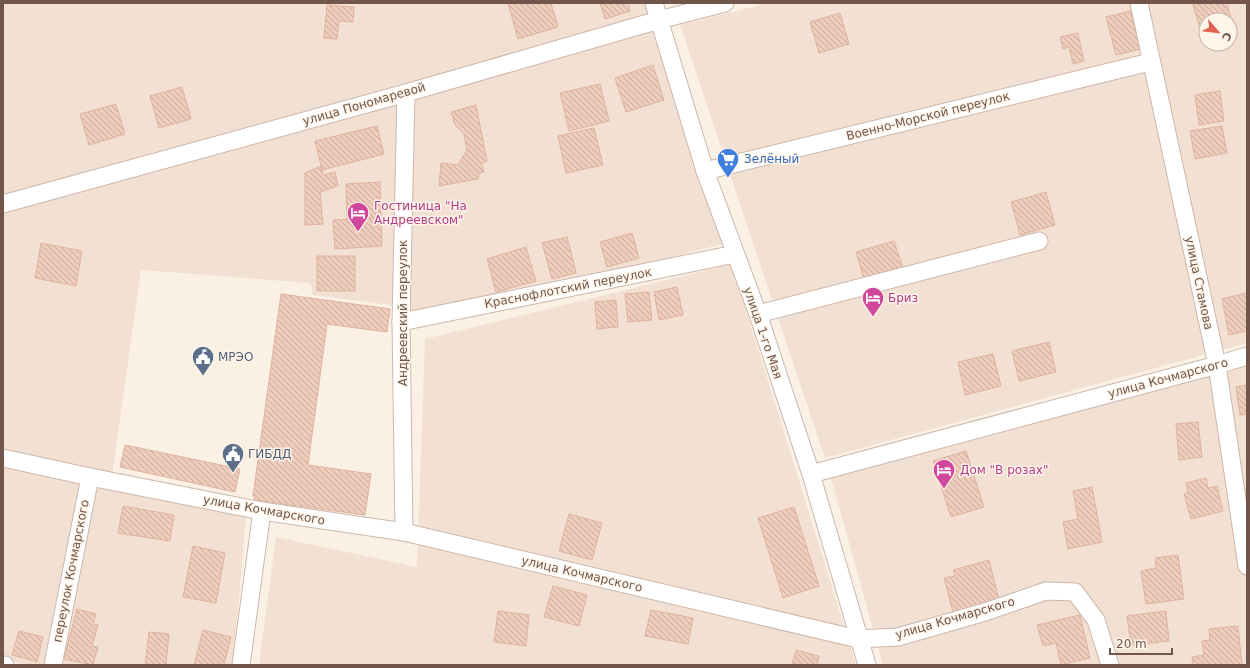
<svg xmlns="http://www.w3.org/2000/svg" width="1250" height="668" font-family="'DejaVu Sans',sans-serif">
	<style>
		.residential { fill: #f2e1d3; fill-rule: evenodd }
		.building { fill: url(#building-back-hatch); stroke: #e1b29e }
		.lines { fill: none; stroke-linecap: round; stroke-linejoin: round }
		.street-casing { stroke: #ccb7ab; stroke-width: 19 }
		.street { stroke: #fff; stroke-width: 17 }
		.labels { text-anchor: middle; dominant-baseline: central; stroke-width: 3; stroke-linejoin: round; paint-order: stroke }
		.street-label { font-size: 12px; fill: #72564b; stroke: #fef5ea }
		.shop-label { font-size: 12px; fill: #366cbe; stroke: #fef5ea; text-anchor: start }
		.hotel-label { font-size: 12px; fill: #b23c85; stroke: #fef5ea; text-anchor: start }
		.service-label { font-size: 12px; fill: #4e5e75; stroke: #fef5ea; text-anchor: start }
	</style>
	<defs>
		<pattern id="building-back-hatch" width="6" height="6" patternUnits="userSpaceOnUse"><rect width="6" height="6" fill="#efcdbd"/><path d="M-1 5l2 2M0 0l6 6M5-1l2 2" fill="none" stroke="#c6a99c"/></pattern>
	</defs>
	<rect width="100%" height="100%" fill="#fbf0e4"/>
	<g class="residential">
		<path d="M3,3H645L723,244L406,323L391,305L313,295L310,283L141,270L110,490L246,517L233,665H28L3,660Z"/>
		<path d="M769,3H1247V343L825,458L680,25ZM1206,20H1230V44H1206Z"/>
		<path d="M732,264L856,665H259L276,537L417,567L425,339Z"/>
		<path d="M1247,364V665H883L831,478Z"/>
	</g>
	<g class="building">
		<path d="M508,3H551L558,27L518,39Z"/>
		<path d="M600,3H628L630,11L605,19Z"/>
		<path d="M1197,3H1227L1233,27L1230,28V20H1206V35L1202,36L1193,4Z"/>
		<path d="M327,5L354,7L353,22L339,21L337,39L324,38Z"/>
		<path d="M1131,11L1140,49L1116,55L1106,17Z"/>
		<path d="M840,13L849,44L819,53L810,22Z"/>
		<path d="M1078,33L1084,61L1073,64L1069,47L1063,49L1060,37Z"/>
		<path d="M653,65L664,100L626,112L615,78Z"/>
		<path d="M600,84L609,121L569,131L560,93Z"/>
		<path d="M182,87L191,119L159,128L150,96Z"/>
		<path d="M1220,91L1224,121L1199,125L1195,95Z"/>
		<path d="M116,104L125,134L89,145L80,114Z"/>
		<path d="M476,105L487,161L481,164L484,172L479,173L478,179L439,186L441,163L458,165L467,150L464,134L455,125L451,112Z"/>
		<path d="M377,126L384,154L322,170L315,141Z"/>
		<path d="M1222,126L1227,153L1195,159L1190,131Z"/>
		<path d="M594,128L603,165L566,173L558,136Z"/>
		<path d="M321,166L323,175L335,172L338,186L320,192L323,224L305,225V173Z"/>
		<path d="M380,182L381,218L347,219L346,184Z"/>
		<path d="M1046,192L1055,225L1020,235L1011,202Z"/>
		<path d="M381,218L382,246L335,249L333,220Z"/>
		<path d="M632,233L639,258L607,267L600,242Z"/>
		<path d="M567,237L576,273L552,279L542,243Z"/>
		<path d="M894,241L903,268L864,279L856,252Z"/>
		<path d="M41,243L82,251L76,286L35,278Z"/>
		<path d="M526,247L536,281L496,292L487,259Z"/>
		<rect x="317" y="256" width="38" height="35"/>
		<path d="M677,287L683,315L659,320L654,292Z"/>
		<path d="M649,292L652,320L628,322L625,294Z"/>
		<path d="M1247,293V331L1229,335L1222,299Z"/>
		<path d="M281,294L390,309L387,332L327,324L308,465L371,474L365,515L254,500L255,496H253Z"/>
		<path d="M616,300L618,327L597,329L595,302Z"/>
		<path d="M1049,342L1056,372L1019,381L1012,351Z"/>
		<path d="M993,354L1001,386L965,395L958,362Z"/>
		<path d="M1247,385V414L1240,415L1236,387Z"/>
		<path d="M1198,422L1202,457L1179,460L1176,424Z"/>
		<path d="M125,445L240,469L235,492L120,467Z"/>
		<path d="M966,451L984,507L951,517L933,461Z"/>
		<path d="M1206,478L1208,488L1217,486L1223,511L1191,519L1184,494L1188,493L1186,483Z"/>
		<path d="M1092,487L1102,542L1068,549L1063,522L1078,519L1073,491Z"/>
		<path d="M123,506L174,515L170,541L118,533Z"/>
		<path d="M794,507L819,586L783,598L758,518Z"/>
		<path d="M569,514L602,523L592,560L559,551Z"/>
		<path d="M193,546L225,553L216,603L183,597Z"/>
		<path d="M1178,555L1184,599L1146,604L1141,571L1156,568L1155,558Z"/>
		<path d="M989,560L1000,604L954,616L944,578L955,576L953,570Z"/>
		<path d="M553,586L587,595L579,626L544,617Z"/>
		<path d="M77,609L96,614L93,624L98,625L92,646L98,647L93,665L64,659Z"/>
		<path d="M651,610L693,618L688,644L645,636Z"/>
		<path d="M498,611L529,615L526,646L494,642Z"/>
		<path d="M1166,611L1169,641L1131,645L1127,616Z"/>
		<path d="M1080,615L1090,658L1061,665L1056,643L1043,646L1037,625Z"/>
		<path d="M1238,626L1242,665H1193L1192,657L1204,655L1202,641L1210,640L1209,629Z"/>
		<path d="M203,630L231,637L224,665H194Z"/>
		<path d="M19,631L43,637L37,662L12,655Z"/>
		<path d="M149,632L169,634L166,665H145Z"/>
		<path d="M796,650L819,656L817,665H792Z"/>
	</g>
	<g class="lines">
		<g class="street-casing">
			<g id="street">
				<path d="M654,3L705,171L758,314L811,474L867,665"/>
				<path d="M1139,3L1217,365L1247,566"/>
				<path d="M705,171L1150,62"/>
				<path d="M3,204L406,93L659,20L725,3"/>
				<path d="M758,314L1039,241"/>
				<path d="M401,322L735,254"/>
				<path d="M3,458L90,477L262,511L404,532L858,639L898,637L985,612L1046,591L1075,592L1096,620L1110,665"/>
				<path d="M811,474L1217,365L1247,356"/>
				<path d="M404,532L401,322L406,93"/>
				<path d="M3,665H5"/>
				<path d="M53,665L90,477"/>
				<path d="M241,665L262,511"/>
			</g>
		</g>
		<use href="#street" class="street"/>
	</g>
	<defs>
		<g id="supermarket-pin" transform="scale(1.15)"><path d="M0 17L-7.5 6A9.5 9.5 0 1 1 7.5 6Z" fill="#3f7fe0" stroke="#fef5ea"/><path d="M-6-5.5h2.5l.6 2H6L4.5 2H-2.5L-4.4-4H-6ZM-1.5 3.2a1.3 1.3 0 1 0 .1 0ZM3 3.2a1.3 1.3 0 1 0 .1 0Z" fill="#fff"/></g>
		<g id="hotel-pin" transform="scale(1.15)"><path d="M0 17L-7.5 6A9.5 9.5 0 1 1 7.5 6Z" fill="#d1479c" stroke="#fef5ea"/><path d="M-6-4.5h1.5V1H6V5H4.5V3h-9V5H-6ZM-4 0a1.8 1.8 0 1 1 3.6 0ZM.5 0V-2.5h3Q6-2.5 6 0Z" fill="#fff"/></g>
		<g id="civic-pin" transform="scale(1.15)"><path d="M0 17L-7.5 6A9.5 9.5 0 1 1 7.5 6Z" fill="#5c6f8a" stroke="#fef5ea"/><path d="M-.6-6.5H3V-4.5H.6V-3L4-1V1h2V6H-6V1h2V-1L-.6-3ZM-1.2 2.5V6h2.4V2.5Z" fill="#fff"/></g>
	</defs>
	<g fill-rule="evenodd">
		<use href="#supermarket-pin" x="728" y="159"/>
		<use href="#hotel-pin" x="358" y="213"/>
		<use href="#hotel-pin" x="873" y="298"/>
		<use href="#civic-pin" x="203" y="357"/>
		<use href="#civic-pin" x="233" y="454"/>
		<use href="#hotel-pin" x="944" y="470"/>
	</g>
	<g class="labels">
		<g class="street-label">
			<text transform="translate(364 104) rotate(-16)">улица Пономаревой</text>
			<text transform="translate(928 116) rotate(-14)">Военно-Морской переулок</text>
			<text transform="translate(1199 283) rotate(78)">улица Стамова</text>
			<text transform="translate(568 288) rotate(-11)">Краснофлотский переулок</text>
			<text transform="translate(403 313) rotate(-90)">Андреевский переулок</text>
			<text transform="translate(763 333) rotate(71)">улица 1-го Мая</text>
			<text transform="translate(1168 378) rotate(-15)">улица Кочмарского</text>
			<text transform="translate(264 510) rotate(10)">улица Кочмарского</text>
			<text transform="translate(71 571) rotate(-79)">переулок Кочмарского</text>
			<text transform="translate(582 574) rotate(13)">улица Кочмарского</text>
			<text transform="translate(955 618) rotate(-16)">улица Кочмарского</text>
		</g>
		<g class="shop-label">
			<text x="744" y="159">Зелёный</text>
		</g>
		<g class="hotel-label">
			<text x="374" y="206">Гостиница "На<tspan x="374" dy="14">Андреевском"</tspan></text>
			<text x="888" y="298">Бриз</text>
			<text x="960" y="470">Дом "В розах"</text>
		</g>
		<g class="service-label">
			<text x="218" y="357">МРЭО</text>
			<text x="248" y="454">ГИБДД</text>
		</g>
	</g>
	<rect width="1250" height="668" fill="none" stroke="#72564b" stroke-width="8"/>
	<g transform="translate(1218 32) rotate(118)"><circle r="19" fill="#fef5ea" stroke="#c6b5aa"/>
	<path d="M0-3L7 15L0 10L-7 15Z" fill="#df634f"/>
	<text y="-6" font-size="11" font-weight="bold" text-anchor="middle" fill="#72564b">С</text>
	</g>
	<path d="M1110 648v6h62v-6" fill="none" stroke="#72564b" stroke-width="2"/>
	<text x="1116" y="648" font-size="12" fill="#72564b" stroke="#fef5ea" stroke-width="3" paint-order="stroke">20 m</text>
</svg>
